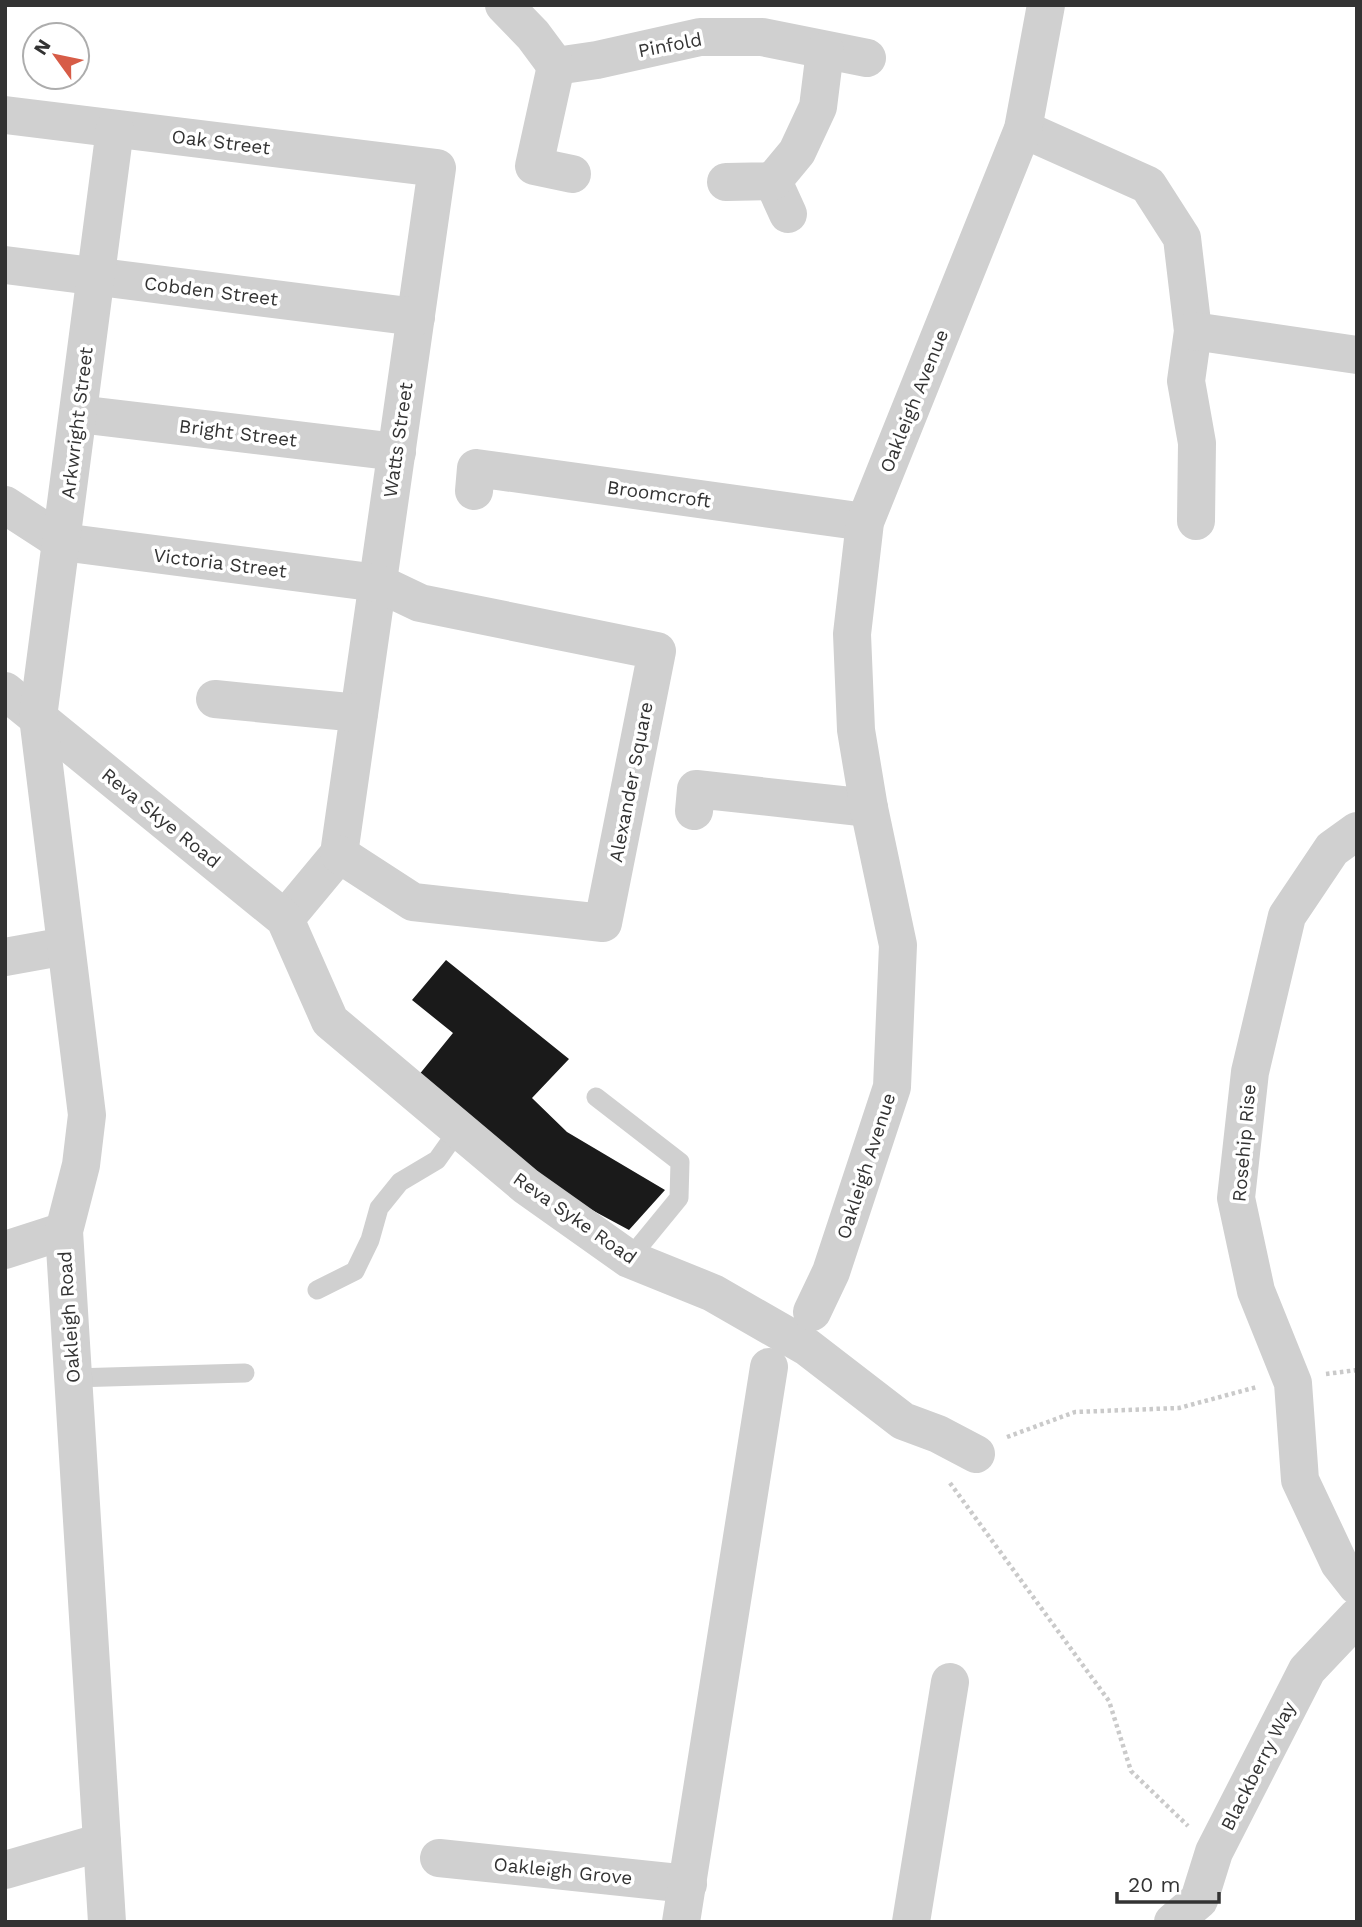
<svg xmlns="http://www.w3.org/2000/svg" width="1362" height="1927" font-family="'Work Sans',sans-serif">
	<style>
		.building { fill: #1a1a1a }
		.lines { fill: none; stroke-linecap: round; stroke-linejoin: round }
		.path { stroke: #cacaca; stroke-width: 4.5; stroke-dasharray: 3.5 3.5; stroke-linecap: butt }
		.service { stroke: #d0d0d0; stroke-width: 19 }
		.minor { stroke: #d0d0d0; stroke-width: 38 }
		.labels { text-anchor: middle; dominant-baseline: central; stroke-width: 7; stroke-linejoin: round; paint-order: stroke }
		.street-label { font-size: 19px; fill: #333; stroke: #fff }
	</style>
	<rect width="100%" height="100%" fill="#fff"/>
	<path class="building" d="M446,960L569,1059L532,1098L567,1132L665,1190L629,1230L540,1182L418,1076L453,1033L412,1000Z"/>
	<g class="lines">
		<g class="path">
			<path d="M1326,1374L1357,1370"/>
			<path d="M1007,1437L1075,1412L1179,1408L1257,1387"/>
			<path d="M950,1483L1109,1701L1131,1771L1188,1826"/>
		</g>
		<g class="service">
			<path d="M596,1097L680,1162L679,1198L629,1259"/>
			<path d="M317,1290L355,1271L370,1240L379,1208L400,1182L437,1160L459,1129"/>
			<path d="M73,1378L245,1373"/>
		</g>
		<g class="minor">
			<path d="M504,5L533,35L556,66L597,60L700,37H762L867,58"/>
			<path d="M556,66L534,166L572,174"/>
			<path d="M5,115L437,168L339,854L285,919"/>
			<path d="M1023,129L1148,185L1182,238L1193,331L1186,381L1197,443L1196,521"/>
			<path d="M773,181L788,214"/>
			<path d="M726,182L773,181L797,152L818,107L825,51"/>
			<path d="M5,265L416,317"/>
			<path d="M1193,331L1357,355"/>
			<path d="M78,414L397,452"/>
			<path d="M474,491L476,468L865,522"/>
			<path d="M5,505L62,542L378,583L420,603L657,651L603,923L413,902L339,854"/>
			<path d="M5,691L285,919L330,1021L526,1186L629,1259L713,1293L807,1347L903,1421L938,1434L976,1454"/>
			<path d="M215,699L359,713"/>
			<path d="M694,811L696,789L869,808"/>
			<path d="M1357,831L1332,849L1287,916L1250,1072L1236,1198L1256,1291L1293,1383L1300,1480L1339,1563L1357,1586"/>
			<path d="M5,957L66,946"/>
			<path d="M5,1250L64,1231"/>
			<path d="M812,1312L831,1272L892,1087L898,945L869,808L856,730L852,634L865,522L1023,129L1046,5"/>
			<path d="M439,1858L688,1884"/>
			<path d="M5,1870L102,1842"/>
			<path d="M107,1922L64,1231L81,1165L87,1115L38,717L115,129"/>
			<path d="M681,1922L769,1367"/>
			<path d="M911,1922L950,1682"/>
			<path d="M1173,1922L1199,1900L1214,1852L1307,1670L1357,1617"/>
		</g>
	</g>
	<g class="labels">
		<g class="street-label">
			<text transform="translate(670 45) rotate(-11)">Pinfold</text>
			<text transform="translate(221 142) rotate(7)">Oak Street</text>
			<text transform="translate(211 291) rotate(7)">Cobden Street</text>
			<text transform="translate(914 401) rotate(-68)">Oakleigh Avenue</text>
			<text transform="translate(77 423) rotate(-83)">Arkwright Street</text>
			<text transform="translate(238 433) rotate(7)">Bright Street</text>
			<text transform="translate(398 440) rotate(-82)">Watts Street</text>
			<text transform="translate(659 494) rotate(8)">Broomcroft</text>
			<text transform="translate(220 563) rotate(7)">Victoria Street</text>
			<text transform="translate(631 782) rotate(-79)">Alexander Square</text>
			<text transform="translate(161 818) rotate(39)">Reva Skye Road</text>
			<text transform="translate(1244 1143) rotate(-85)">Rosehip Rise</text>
			<text transform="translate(866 1166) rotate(-72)">Oakleigh Avenue</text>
			<text transform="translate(575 1218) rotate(35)">Reva Syke Road</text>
			<text transform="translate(69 1317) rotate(-94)">Oakleigh Road</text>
			<text transform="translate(1258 1766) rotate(-63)">Blackberry Way</text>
			<text transform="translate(563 1871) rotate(6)">Oakleigh Grove</text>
		</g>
	</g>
	<rect width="1362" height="1927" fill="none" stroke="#333333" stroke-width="14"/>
	<g transform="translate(56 56) rotate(303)"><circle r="33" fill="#ffffff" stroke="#adadad" stroke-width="2"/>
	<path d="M0-5L12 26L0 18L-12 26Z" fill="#d75c47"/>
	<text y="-10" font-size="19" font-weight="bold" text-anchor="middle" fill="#333333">N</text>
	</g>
	<path d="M1117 1892v10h102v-10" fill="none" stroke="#333333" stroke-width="3.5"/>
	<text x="1128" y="1892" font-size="21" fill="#333333" stroke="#ffffff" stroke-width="5" paint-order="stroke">20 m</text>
</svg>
